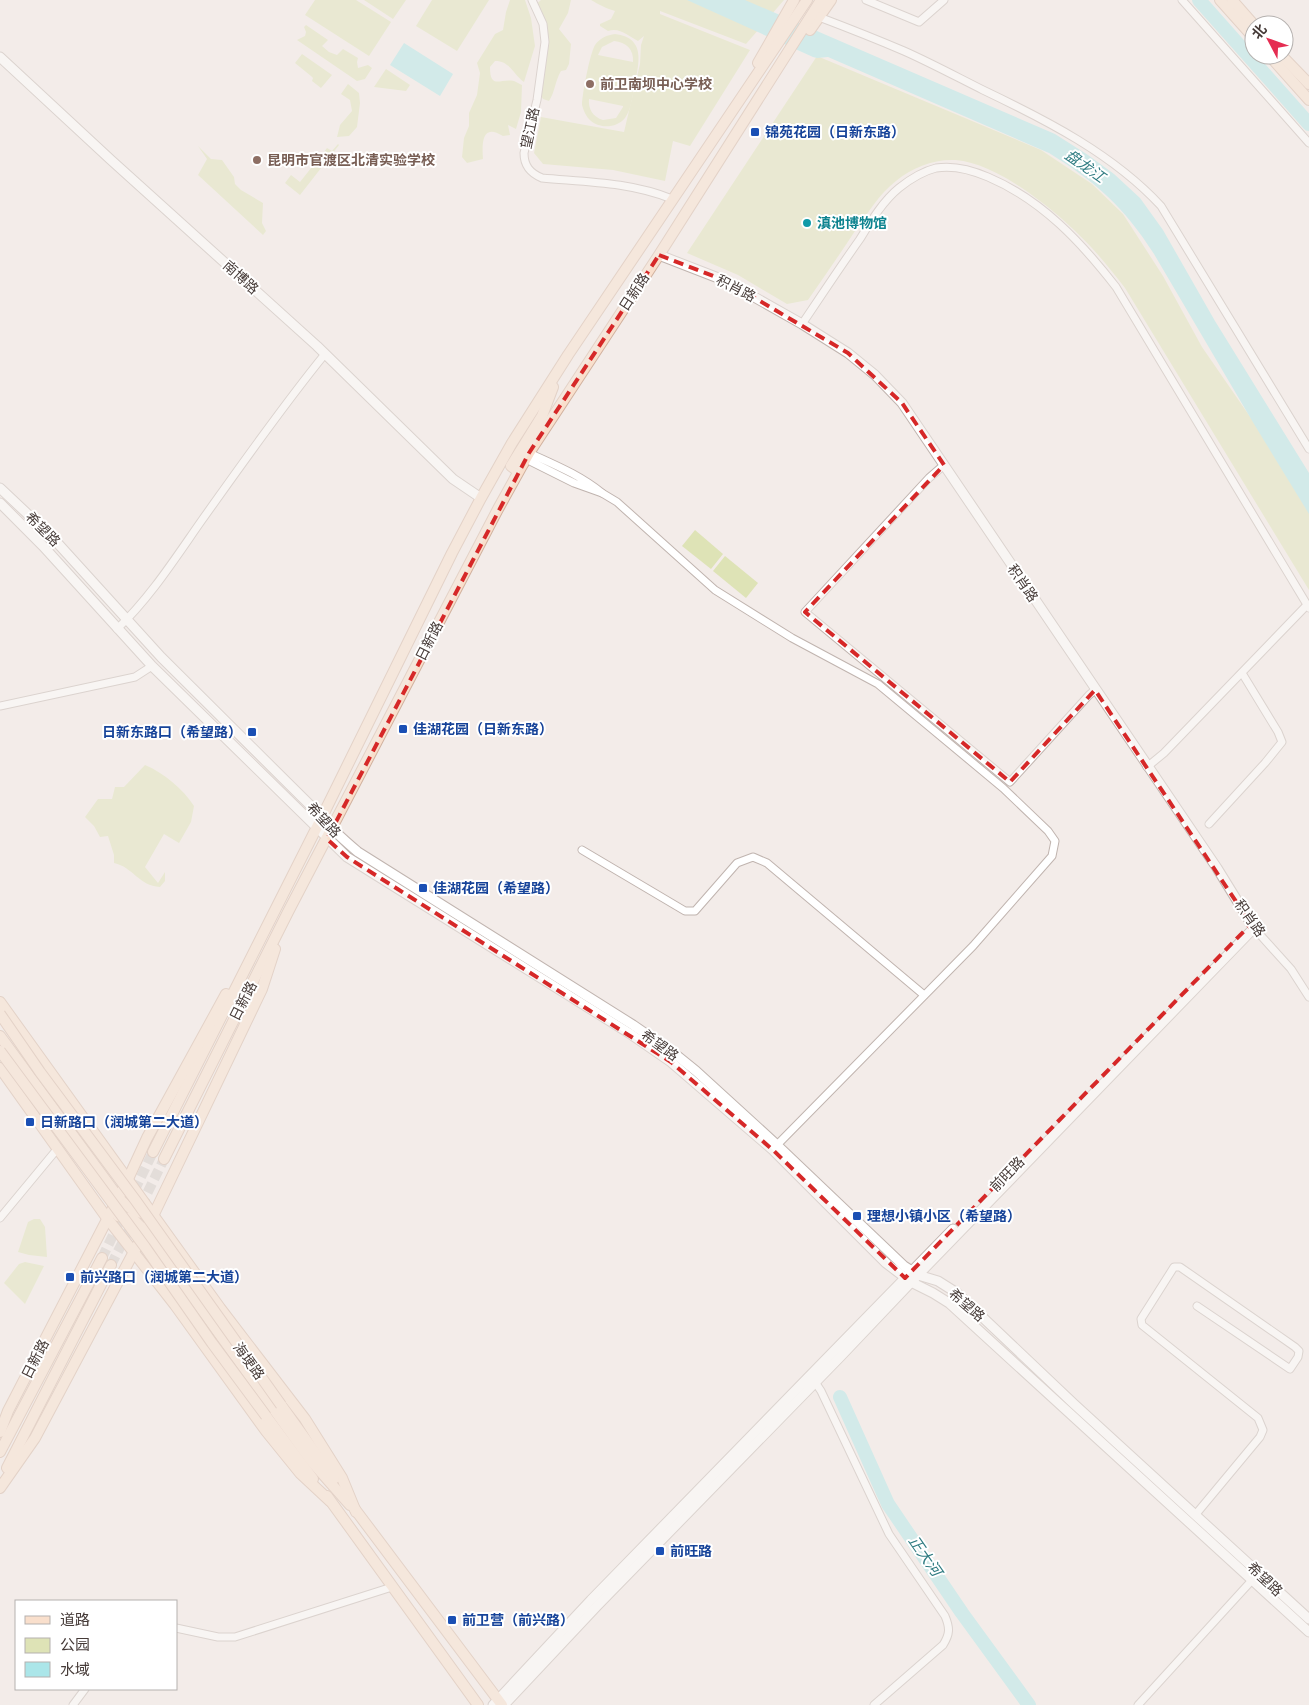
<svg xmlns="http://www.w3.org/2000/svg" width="1309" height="1705" font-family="Jost,'Noto Sans SC',sans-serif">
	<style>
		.green { fill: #dee3b6; fill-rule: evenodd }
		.water { fill: #abe6e9 }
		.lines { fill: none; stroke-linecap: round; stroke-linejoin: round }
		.river { stroke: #abe6e9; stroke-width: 14 }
		.secondary-tunnel { stroke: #d0c9c6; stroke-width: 10; stroke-dasharray: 10 5; stroke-linecap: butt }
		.minor-casing { stroke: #c0b4af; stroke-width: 9 }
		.tertiary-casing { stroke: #c0b4af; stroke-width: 11 }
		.secondary-casing { stroke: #d1b29f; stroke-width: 12 }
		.minor { stroke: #fff; stroke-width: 7 }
		.tertiary { stroke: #fff; stroke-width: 9 }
		.secondary { stroke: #f9dfcc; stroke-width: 10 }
		.secondary-bridge-casing { stroke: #d1b29f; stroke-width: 12; stroke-linecap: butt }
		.secondary-bridge { stroke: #f9dfcc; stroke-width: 10 }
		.marked { fill: none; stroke: #d62828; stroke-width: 4; stroke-dasharray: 10 6; stroke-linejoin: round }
		.education-dot { fill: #8d6e63; stroke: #fff; stroke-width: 2 }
		.transit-dot { fill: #1a4fb4; stroke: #fff; stroke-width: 2 }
		.culture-dot { fill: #0f9aa8; stroke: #fff; stroke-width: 2 }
		.labels { text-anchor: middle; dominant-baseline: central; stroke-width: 4; stroke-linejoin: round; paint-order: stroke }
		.education-label { font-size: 14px; font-weight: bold; fill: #785e54; stroke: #fff; text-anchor: start }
		.street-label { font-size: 14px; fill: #463b38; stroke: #fff }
		.transit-label { font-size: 14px; font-weight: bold; fill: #164399; stroke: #fff; text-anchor: start }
		.culture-label { font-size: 14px; font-weight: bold; fill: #0d838f; stroke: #fff; text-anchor: start }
		.water-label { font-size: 15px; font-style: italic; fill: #307c82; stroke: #fff }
	</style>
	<rect width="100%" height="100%" fill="#f3ece9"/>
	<g class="green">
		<path d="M315,0H356L391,22L369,56L305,15Z"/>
		<path d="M364,0H406L393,19Z"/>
		<path d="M432,0H489L457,51L416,26Z"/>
		<path d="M510,0H525L531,18L535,46L524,82C513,74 510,61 495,61L490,67C490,90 500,78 514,81C517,82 519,84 522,85L521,112L516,129L508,125L510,135L503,136C481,122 482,145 483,159L467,163L462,157L464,138L469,126V113L477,95L480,73L477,63L495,34L503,30L506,12Z"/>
		<path d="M541,0H571L568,13L559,29L571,44L569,64L566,70L561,71C555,81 555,92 549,101L543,99L540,94L549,39L533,7Z"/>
		<path d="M591,0H784L746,44L660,11V14L750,50L690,146L673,141L665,181L613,170L543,164L534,153L541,117L624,132L640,64L641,45L644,36L638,41C628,36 620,27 608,31L600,26V24L611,19L615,11C607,9 598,4 591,0Z"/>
		<path d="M306,25L328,40L322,46L329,52L337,55L343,49L358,58L357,62L358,68L368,65L372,68L365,79L357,81L297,40L305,36L306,32L304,27Z"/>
		<path d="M615,34C648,38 638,66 634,89C632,98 631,110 625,118C615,130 594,129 586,115C584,112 583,108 582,105C582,95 590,53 595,45C600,38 607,35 615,34ZM614,41C626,42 634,49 633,62L598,55L602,47ZM589,99L623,106V107L616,118L603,120C593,117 588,109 589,99Z"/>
		<path d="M302,54L332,75L321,88L312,81L313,78L311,76L295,63Z"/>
		<path d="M817,56L1041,150L1092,184L1123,214L1163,276L1202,347L1253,421L1309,511V590L1125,288C1114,274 1103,260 1091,247C1062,215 996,160 952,160C931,160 912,168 896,181C879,194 868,213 855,231C840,254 824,277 808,300L787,304L738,275L687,253Z"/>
		<path d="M386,69L410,85L406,91L374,87Z"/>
		<path d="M348,84L359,93L360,103L357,127L349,136L337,137L340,125L352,111L350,100L341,94Z"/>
		<path d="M338,144L339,145L300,195L285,183L291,175L300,182L327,148L332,151Z"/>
		<path d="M198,146L211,159L222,160L234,177L235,184L241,190L263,203L262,223L266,231L263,235L198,175L207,159Z"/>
		<path d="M695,530L723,554L711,569L682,546Z"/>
		<path d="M725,556L758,583L746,598L713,571Z"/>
		<path d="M145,765C164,773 183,789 194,806L191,822L179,843L164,834L145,867L158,883L165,872V881L160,887C139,886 133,867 114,863V855L108,836L100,837L94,826L85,817L98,799H112L115,787H124Z"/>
		<path d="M34,1219H40L45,1227L47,1257L29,1255L18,1252L28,1222Z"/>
		<path d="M25,1262L44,1266L25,1304L4,1283L19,1264Z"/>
	</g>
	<g class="water">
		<path d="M687,0H745L1055,134L1088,155L1114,174L1140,198L1163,230L1215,321L1309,473V514L1254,424L1154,254C1124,207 1096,182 1049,153L828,57L817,58L813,57Z"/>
		<path d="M404,43L453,74L440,96L390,65Z"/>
	</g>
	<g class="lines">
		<g class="river">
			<path d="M1199,0L1309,124"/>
			<path d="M840,1397L888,1504L962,1613L1029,1705"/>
		</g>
		<g class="secondary-tunnel">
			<path d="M141,1206L164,1159"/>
			<path d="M102,1258L153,1152"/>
			<path d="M111,1265L133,1222"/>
		</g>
		<g class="minor-casing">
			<g id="minor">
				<path d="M532,0L543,24L545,42L537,100L524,153C524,166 530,173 542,178C586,182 630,182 672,199"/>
				<path d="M866,0L919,22L944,0"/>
				<path d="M1182,0L1309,143"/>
				<path d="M819,17C848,28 876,39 904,51C931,63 957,77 983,90C1046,120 1113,154 1161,206L1309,449"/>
				<path d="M802,324C821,296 840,267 860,239C871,221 883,201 899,188C909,180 924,171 936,168C954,165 972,170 988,177C1042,200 1081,242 1116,287L1309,608"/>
				<path d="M526,459L574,483L602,493C580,475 555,465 529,453"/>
				<path d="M944,465L929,478L805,612L1010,782L1089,695L1095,690"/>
				<path d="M602,493L617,502L715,590L792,638L878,684L1003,788L1048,831L1055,841L1052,856L973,946L777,1145"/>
				<path d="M117,629C150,598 176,557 202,520C242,464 281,408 325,354"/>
				<path d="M0,706L135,677L152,666"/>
				<path d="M1147,767L1164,753L1307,605"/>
				<path d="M1209,824L1265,763L1282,742L1278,732L1242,673"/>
				<path d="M582,850L685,911H695L737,863L753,857L767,863L924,995"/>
				<path d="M1254,928L1291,969L1309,997"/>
				<path d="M0,1218L58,1148"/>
				<path d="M815,1382L821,1391L889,1534L945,1616C950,1628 950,1634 943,1645L874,1705"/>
				<path d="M1196,1514L1260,1437L1263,1430L1258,1418L1142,1325L1141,1319L1174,1267H1180L1295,1347L1299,1351L1298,1357L1290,1369L1197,1306"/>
				<path d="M176,1628L218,1637H235L392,1587"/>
				<path d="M73,1705L85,1689"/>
				<path d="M1138,1705L1254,1578"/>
			</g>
		</g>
		<g class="tertiary-casing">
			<g id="tertiary">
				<path d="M0,57L111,160L317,346L453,479L481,498"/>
				<path d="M0,488L52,537L161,657L322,817C333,831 345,841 358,852L633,1025L675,1054L696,1071L777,1145L904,1266L918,1275L938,1281L957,1293L1074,1404L1309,1619"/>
				<path d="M0,503L43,546L152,666L347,857L629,1033L671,1062L773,1150L886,1263L911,1282L933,1293L949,1303L1309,1632"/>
				<path d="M493,1705L591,1600L953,1229"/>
				<path d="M504,1705L597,1606L841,1356L918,1275L1254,928L1217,868L902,403L875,375L848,353L802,324L726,281L659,255"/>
			</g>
		</g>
		<g class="secondary-casing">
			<g id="secondary">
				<path d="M1220,0L1254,38"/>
				<path d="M1232,0L1254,25"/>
				<path d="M810,30L831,0"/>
				<path d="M1269,55L1309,100"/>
				<path d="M1281,55L1309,84"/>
				<path d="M758,63L794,0"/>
				<path d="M523,464L515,469L511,466L542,416L553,387"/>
				<path d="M0,1002L220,1308L305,1419L342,1478L356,1512"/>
				<path d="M0,1036L118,1197C128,1208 136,1214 151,1214"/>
				<path d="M0,1068L107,1218L175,1305L266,1431L300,1473L330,1501"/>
				<path d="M153,1152L322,817L452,553L481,498L512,443L568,355L807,0"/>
				<path d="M164,1159L288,912L498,509L529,453L659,255L821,0"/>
				<path d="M118,1216L133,1219L145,1231L312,1462L350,1505"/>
				<path d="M281,1405L334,1479"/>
				<path d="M266,1416L313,1479"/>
				<path d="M0,1432L8,1411L128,1179L147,1138L226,994"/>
				<path d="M0,1452L102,1258"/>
				<path d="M7,1468L111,1265"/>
				<path d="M0,1488L35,1438L154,1214L262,989L275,949"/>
				<path d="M327,1496L478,1705"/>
				<path d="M354,1508L502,1705"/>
			</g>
		</g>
		<use href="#minor" class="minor"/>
		<use href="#tertiary" class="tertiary"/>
		<use href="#secondary" class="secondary"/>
		<g class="secondary-bridge-casing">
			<g id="secondary-bridge">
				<path d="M0,1014L40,1072L136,1201L281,1405"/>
				<path d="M0,1051L145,1247L212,1343L266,1416"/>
			</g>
		</g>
		<use href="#secondary-bridge" class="secondary-bridge"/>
	</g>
	<path d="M0 0H1309V1705H0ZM659,255L726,281L848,353L902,403L944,465L805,612L1010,782L1095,690L1251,924L905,1278L773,1150L671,1062L347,857L327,839L529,453Z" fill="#f3ece9" fill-opacity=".55" fill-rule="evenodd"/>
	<path class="marked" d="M659,255L726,281L848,353L902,403L944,465L805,612L1010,782L1095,690L1251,924L905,1278L773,1150L671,1062L347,857L327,839L529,453Z"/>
	<g class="education-dot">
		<circle cx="590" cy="84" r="5"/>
		<circle cx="257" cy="160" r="5"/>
	</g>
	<g class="transit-dot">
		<rect x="750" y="127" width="10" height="10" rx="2.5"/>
		<rect x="398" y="724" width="10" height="10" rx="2.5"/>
		<rect x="247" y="727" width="10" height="10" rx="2.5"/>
		<rect x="418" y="883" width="10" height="10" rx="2.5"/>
		<rect x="25" y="1117" width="10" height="10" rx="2.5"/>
		<rect x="852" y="1211" width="10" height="10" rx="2.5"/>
		<rect x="65" y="1272" width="10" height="10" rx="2.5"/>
		<rect x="655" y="1546" width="10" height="10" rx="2.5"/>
		<rect x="447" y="1615" width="10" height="10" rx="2.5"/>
	</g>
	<circle class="culture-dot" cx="807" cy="223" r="5"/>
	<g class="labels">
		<g class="education-label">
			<text x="600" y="84">前卫南坝中心学校</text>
			<text x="267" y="160">昆明市官渡区北清实验学校</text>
		</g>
		<g class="street-label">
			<text transform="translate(530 128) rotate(-78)">望江路</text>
			<text transform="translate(241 277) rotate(42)">南博路</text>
			<text transform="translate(736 288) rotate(27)">积肖路</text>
			<text transform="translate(634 292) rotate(-57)">日新路</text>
			<text transform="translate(43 529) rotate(45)">希望路</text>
			<text transform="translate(1023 583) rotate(56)">积肖路</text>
			<text transform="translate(429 641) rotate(-63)">日新路</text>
			<text transform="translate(324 820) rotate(47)">希望路</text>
			<text transform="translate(1250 918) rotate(55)">积肖路</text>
			<text transform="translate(243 1001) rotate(-63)">日新路</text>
			<text transform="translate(660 1045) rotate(36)">希望路</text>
			<text transform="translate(1007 1174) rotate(-46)">前旺路</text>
			<text transform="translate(967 1305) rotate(41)">希望路</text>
			<text transform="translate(35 1359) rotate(-63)">日新路</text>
			<text transform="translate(249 1361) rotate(54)">海埂路</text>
			<text transform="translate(1265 1579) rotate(43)">希望路</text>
		</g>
		<g class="transit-label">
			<text x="765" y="132">锦苑花园（日新东路）</text>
			<text x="413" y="729">佳湖花园（日新东路）</text>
			<text x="242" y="732" text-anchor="end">日新东路口（希望路）</text>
			<text x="433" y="888">佳湖花园（希望路）</text>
			<text x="40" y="1122">日新路口（润城第二大道）</text>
			<text x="867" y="1216">理想小镇小区（希望路）</text>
			<text x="80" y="1277">前兴路口（润城第二大道）</text>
			<text x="670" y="1551">前旺路</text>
			<text x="462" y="1620">前卫营（前兴路）</text>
		</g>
		<g class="culture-label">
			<text x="817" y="223">滇池博物馆</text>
		</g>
		<g class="water-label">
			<text transform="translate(1085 166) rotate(35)">盘龙江</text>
			<text transform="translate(925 1556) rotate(55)">正大河</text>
		</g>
	</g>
	<rect x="15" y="1600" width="162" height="90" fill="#ffffff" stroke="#b5b1af"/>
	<rect x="25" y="1616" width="25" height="8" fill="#f9dfcc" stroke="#b5b1af"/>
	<text x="60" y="1625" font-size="15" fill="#463b38">道路</text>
	<rect x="25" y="1638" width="25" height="15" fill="#dee3b6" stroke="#b5b1af"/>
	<text x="60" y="1650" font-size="15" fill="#463b38">公园</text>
	<rect x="25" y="1662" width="25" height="15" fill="#abe6e9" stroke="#b5b1af"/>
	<text x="60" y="1675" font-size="15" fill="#463b38">水域</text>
	<g transform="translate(1269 40) rotate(311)"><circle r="24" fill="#ffffff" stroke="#b5b1af"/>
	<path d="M0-4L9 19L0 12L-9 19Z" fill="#e52d52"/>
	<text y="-8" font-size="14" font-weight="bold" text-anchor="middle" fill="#463b38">北</text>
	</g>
</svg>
